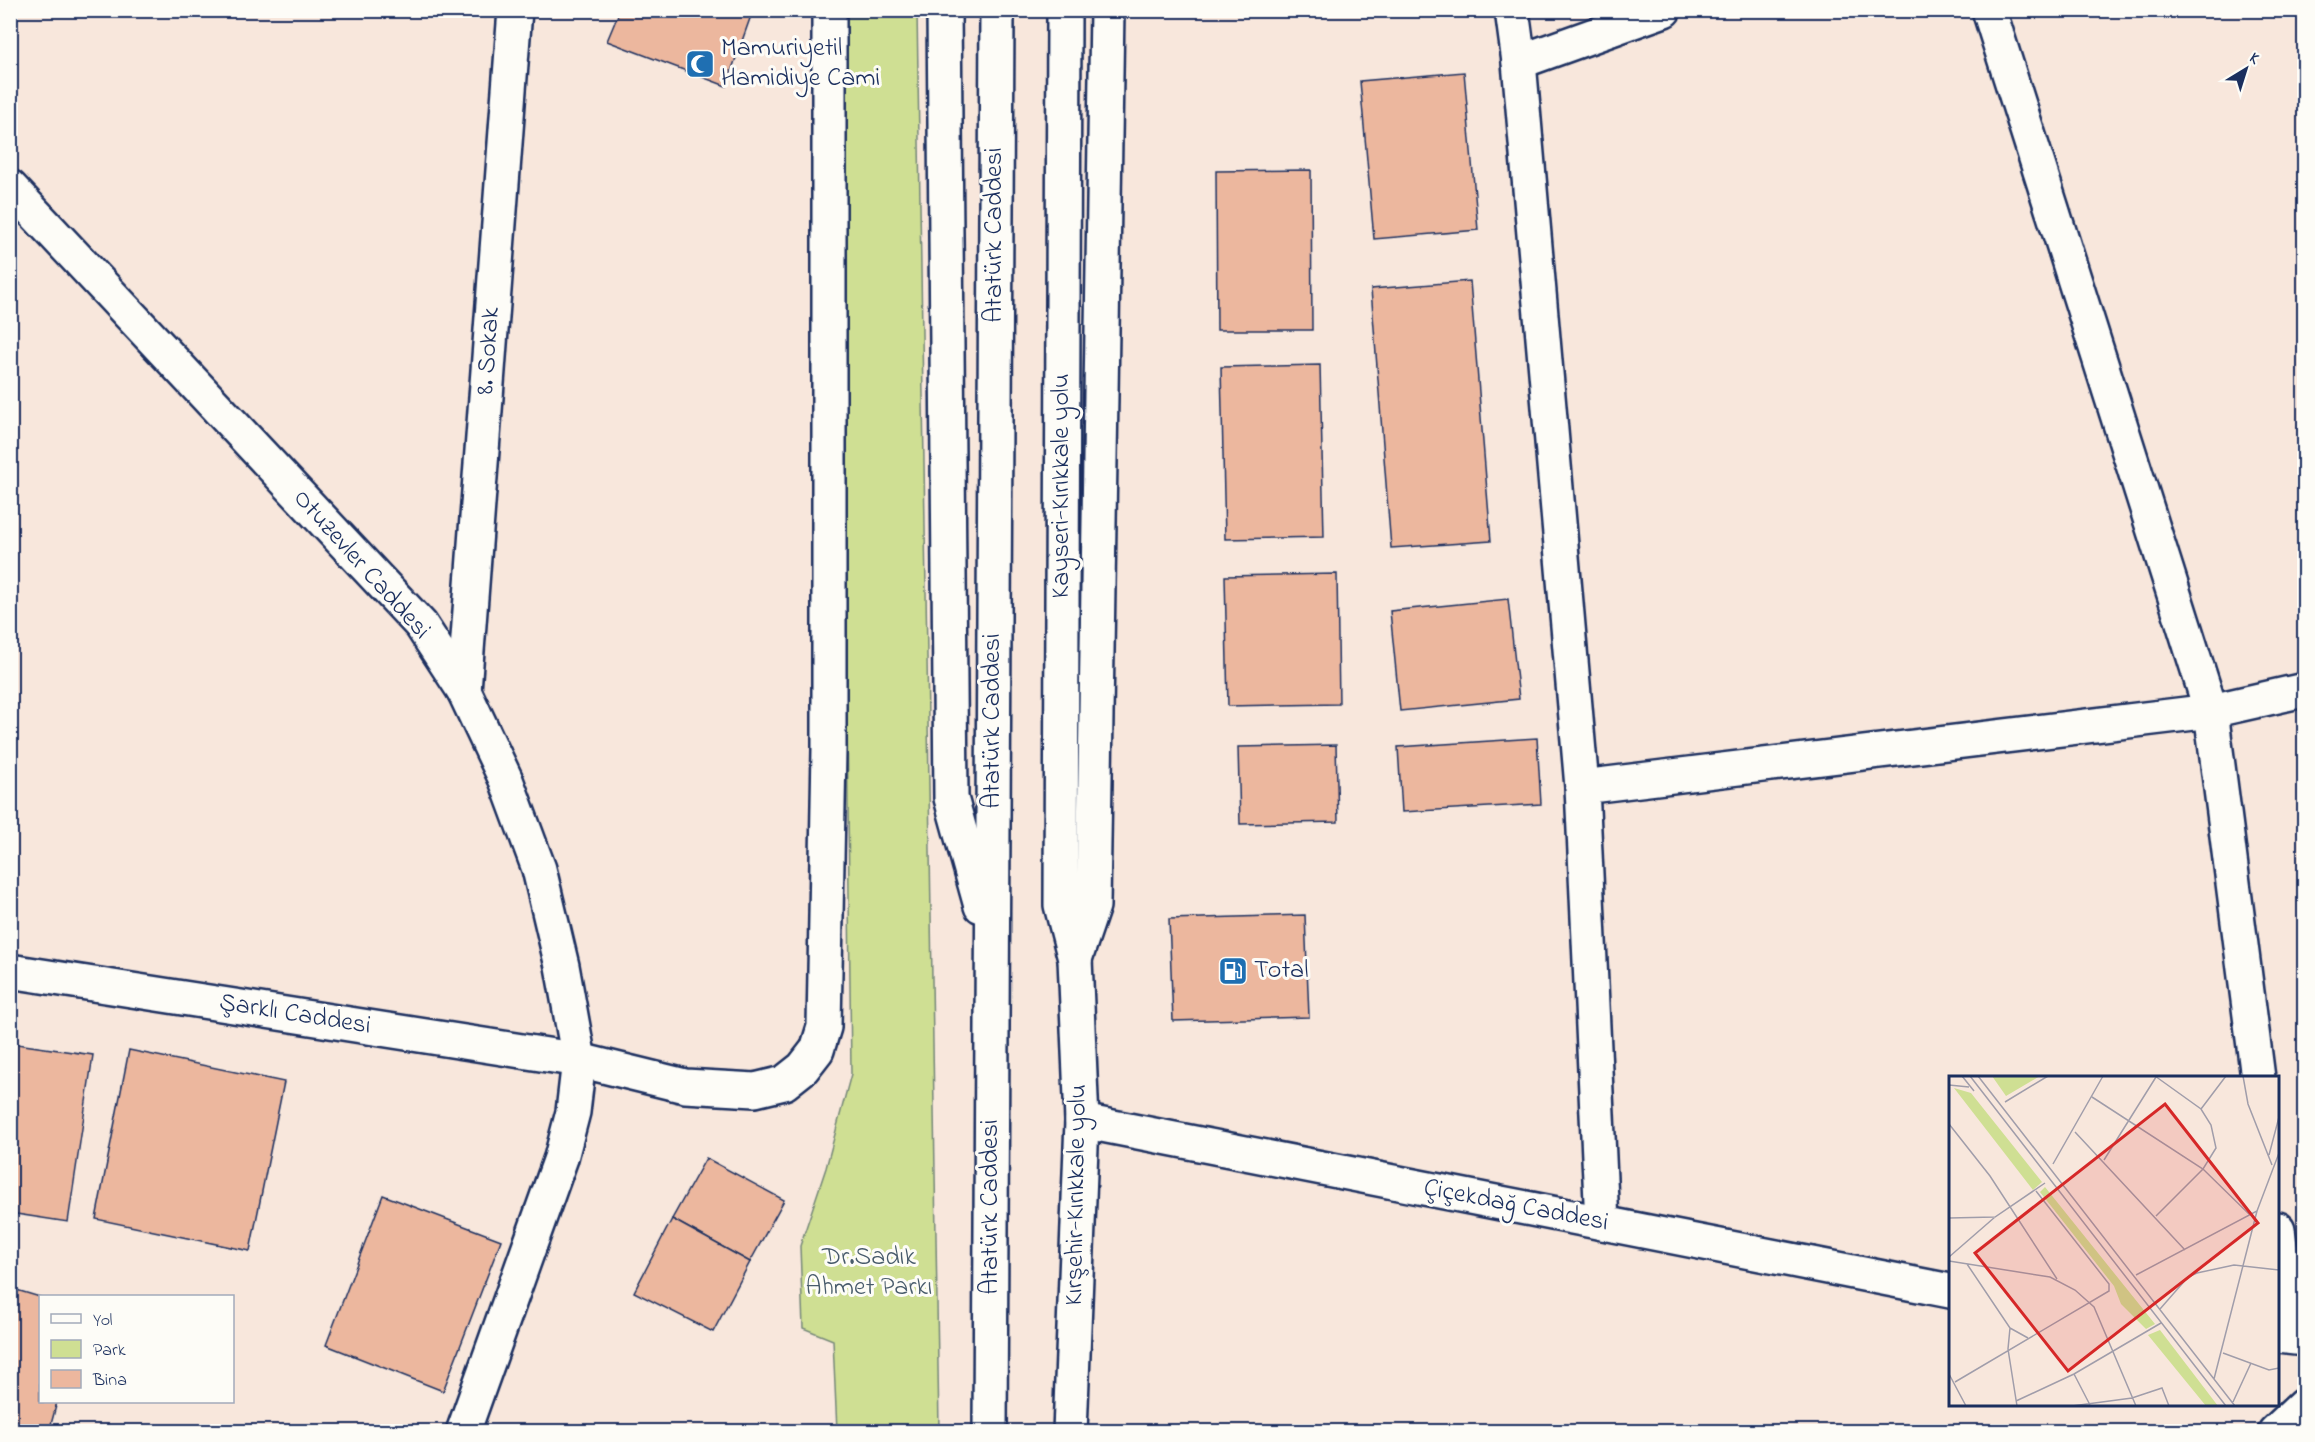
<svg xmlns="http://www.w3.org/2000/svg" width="2315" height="1442" font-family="'Indie Flower',sans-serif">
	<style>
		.green { fill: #cfdf93; stroke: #758778; stroke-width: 1.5 }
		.building { fill: #ecb79e; stroke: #1b2f5e; stroke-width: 1.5 }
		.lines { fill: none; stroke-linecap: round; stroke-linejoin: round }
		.street-casing { stroke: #1b2f5e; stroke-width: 38 }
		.secondary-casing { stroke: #1b2f5e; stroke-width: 38 }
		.highway-casing { stroke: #1b2f5e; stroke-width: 38 }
		.street { stroke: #fdfcf7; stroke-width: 33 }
		.secondary { stroke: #fdfcf7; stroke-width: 33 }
		.highway { stroke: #fdfcf7; stroke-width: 33 }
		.labels { text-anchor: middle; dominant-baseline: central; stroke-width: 6; stroke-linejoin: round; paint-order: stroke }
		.poi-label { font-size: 26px; fill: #1b2f5e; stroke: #fdfcf7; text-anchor: start }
		.street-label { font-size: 26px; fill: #1b2f5e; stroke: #fdfcf7 }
		.park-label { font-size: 26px; fill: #485b6b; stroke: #fdfcf7 }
		.inset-road { fill: none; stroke: #a09daa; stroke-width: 1.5 }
		.view { fill: #d62828; fill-opacity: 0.15; stroke: #d62828; stroke-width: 3 }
		.inset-edge { fill: none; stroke: #1b2f5e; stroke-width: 3 }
	</style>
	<rect width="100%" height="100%" fill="#f8e7dc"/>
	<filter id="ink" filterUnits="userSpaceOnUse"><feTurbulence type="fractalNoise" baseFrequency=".0167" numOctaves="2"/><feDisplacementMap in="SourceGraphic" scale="12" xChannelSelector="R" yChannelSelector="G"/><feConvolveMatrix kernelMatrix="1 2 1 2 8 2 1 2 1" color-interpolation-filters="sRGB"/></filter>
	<g filter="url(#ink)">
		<path class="green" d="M845,11H917L939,1431H837L833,1340L803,1328L800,1246L826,1168L851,1074L844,445Z"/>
		<g class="building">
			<path d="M620,10H753L726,86L607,41Z"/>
			<path d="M1464,72L1478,230L1374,239L1360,81Z"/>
			<path d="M1311,170L1312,330H1217L1216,171Z"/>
			<path d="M1470,281L1491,541L1391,548L1371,289Z"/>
			<path d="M1320,365L1324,537L1225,539L1221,367Z"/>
			<path d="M1337,574L1339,704L1228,706L1225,576Z"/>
			<path d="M1508,599L1519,699L1400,711L1390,611Z"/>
			<path d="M1537,738L1541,804L1402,812L1398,747Z"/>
			<path d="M1336,745L1338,822L1240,824L1238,747Z"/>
			<path d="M1305,915L1309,1017L1173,1021L1169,919Z"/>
			<path d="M10,1043L93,1055L68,1222L10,1213Z"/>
			<path d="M129,1050L284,1082L250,1251L96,1219Z"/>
			<path d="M706,1158L784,1200L750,1262L672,1219Z"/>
			<path d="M383,1195L501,1240L443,1391L326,1345Z"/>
			<path d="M672,1219L750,1262L713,1332L634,1292Z"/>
			<path d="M10,1288L40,1297V1402H57L49,1432H35L10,1426Z"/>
		</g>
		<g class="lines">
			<g class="street-casing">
				<g id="street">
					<path d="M1512,10L1519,62L1582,787L1602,1223"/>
					<path d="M1989,10L2211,711L2258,1078"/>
					<path d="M1519,62L1664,10"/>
					<path d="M464,691L515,10"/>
					<path d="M1582,787L2211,711L2304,690"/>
					<path d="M10,971L579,1060L685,1086L755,1090L784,1083L803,1068L817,1050L824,1027L829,749V10"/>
					<path d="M2278,1229L2291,1337"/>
				</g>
			</g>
			<g class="secondary-casing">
				<g id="secondary">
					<path d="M10,187L421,625L464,691L506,780L539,869L562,966L579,1060L573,1112L561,1158L463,1432"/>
					<path d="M1082,1121L1950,1291"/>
					<path d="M2278,1336L2304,1339"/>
					<path d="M2275,1432L2304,1405"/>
				</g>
			</g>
			<g class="highway-casing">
				<g id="highway">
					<path d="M944,10L951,798L981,906"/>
					<path d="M1064,10L1061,905L1075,959L1082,1121L1070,1432"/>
					<path d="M1075,959L1093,906L1107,10"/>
					<path d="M990,1432L997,10"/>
				</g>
			</g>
			<use href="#street" class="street"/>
			<use href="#secondary" class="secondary"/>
			<use href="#highway" class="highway"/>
		</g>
	</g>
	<defs>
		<g id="mosque-square" transform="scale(1.5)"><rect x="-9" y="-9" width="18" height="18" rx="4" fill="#1f6fb2" stroke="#fdfcf7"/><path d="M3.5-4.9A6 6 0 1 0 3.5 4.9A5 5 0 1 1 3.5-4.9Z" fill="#fff"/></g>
		<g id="fuel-square" transform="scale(1.5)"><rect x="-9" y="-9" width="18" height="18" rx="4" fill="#1f6fb2" stroke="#fdfcf7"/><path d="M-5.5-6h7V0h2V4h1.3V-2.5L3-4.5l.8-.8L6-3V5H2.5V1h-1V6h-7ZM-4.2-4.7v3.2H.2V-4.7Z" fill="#fff"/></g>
	</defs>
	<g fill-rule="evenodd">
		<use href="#mosque-square" x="700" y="64"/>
		<use href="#fuel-square" x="1233" y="971"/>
	</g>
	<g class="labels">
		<g class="poi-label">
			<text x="721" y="49">Mamuriyetil<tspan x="721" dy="30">Hamidiye Cami</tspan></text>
			<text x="1254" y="971">Total</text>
		</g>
		<g class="street-label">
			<text transform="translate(995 235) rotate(-90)">Atatürk Caddesi</text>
			<text transform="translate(489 351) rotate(-86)">8. Sokak</text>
			<text transform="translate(1062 486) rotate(-90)">Kayseri-Kırıkkale yolu</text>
			<text transform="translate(361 565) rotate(48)">Otuzevler Caddesi</text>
			<text transform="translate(993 721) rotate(-90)">Atatürk Caddesi</text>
			<text transform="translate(295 1015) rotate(9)">Şarklı Caddesi</text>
			<text transform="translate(1077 1195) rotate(-89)">Kırşehir-Kırıkkale yolu</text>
			<text transform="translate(1516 1206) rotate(11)">Çiçekdağ Caddesi</text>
			<text transform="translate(991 1207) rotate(-90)">Atatürk Caddesi</text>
		</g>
		<g class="park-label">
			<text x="869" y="1258">Dr.Sadık<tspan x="869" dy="30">Ahmet Parkı</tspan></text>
		</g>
	</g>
	<g transform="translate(1949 1076)">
		<rect width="330" height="330" fill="#f8e7dc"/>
		<path d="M43,0H91L57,20ZM5,12L22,17L93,106L84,114ZM96,111L206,248L197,253L172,228L165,210L91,116ZM211,254L269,330H257L199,259Z" fill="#cfdf93"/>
		<path class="inset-road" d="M13,0L25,15M21,0L277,330M29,0L286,330M206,0L252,33L262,49L267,72L254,93L207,140M294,0L299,28L323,89M0,9L20,11M143,21L254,93L301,139M56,26L99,0M252,33L277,0M0,48L41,100L108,203M126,56L236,174M320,79L330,41M155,84L207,1M104,88L154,0M0,142L46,141L96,107M0,181L46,141M0,185L101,201L126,214L145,231L187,330M18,188L61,252L59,273L68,330M187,199L308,135L330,77M211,233L239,201L248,197L285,189L330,194M61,252L79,262M274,277L320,294L330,292M0,298L17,330M125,298L141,329M265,303L308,135M6,306L160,215V208L87,115M67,325L125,298L212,247M284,326L302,287M123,330L183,322L213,312L220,330"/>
		<path class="view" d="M216,28L309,147L119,295L26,177Z"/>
		<rect width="330" height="330" class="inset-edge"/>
	</g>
	<rect width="2315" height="1442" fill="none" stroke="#fdfcf7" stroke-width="36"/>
	<rect x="18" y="18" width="2279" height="1406" fill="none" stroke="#1b2f5e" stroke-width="2" filter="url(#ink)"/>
	<rect x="39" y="1295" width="195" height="108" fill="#fdfcf7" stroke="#a3aaba" stroke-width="1.5"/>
	<rect x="51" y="1314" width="30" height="9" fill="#fdfcf7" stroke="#a3aaba" stroke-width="1.5"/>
	<text x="93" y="1325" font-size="18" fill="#1b2f5e">Yol</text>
	<rect x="51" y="1340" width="30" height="18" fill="#cfdf93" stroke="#a3aaba" stroke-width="1.5"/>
	<text x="93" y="1355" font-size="18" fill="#1b2f5e">Park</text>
	<rect x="51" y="1370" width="30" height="18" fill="#ecb79e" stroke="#a3aaba" stroke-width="1.5"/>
	<text x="93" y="1385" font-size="18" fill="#1b2f5e">Bina</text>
	<g transform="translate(2246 69) rotate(38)" stroke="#fdfcf7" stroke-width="4.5" paint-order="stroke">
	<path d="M0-4.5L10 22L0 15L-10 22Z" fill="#1b2f5e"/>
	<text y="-9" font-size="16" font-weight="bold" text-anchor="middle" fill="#1b2f5e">K</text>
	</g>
</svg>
